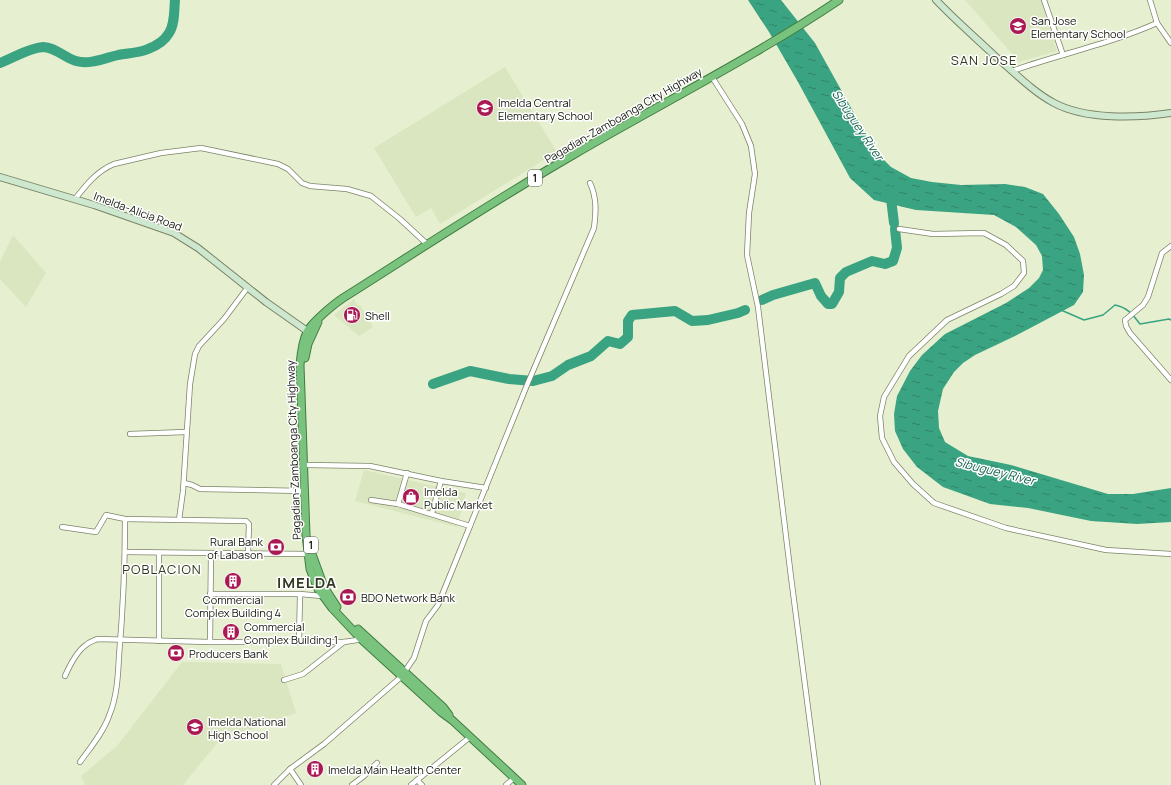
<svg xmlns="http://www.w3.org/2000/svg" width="1171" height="785" font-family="Manrope,sans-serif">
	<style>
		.built { fill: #dae6bf }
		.water { fill: url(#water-ripples) }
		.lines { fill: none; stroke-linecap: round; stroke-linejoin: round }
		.stream { stroke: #3aa381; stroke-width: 1.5 }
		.river { stroke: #3aa381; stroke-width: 10 }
		.minor-casing { stroke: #7c8468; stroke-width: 6 }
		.secondary-casing { stroke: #7c8468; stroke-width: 8 }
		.trunk-casing { stroke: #407d40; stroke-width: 9 }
		.minor { stroke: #fff; stroke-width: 4.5 }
		.secondary { stroke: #cde8ce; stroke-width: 6 }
		.trunk { stroke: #7ac37e; stroke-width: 7 }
		.labels { text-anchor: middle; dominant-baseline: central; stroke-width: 3; stroke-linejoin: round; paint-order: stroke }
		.shield { fill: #fff; stroke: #5a5c54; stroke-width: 1 }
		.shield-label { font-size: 10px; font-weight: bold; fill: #13160b }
		.poi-label { font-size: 11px; fill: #13160b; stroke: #fff; text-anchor: start }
		.street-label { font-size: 11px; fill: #13160b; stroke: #fff }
		.water-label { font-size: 12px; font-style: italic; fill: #15644c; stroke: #fff }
		.quarter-label { font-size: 13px; letter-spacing: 1px; fill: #31381f; stroke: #fff }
		.district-label { font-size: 15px; font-weight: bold; letter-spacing: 1px; fill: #31381f; stroke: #fff }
	</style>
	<defs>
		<pattern id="water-ripples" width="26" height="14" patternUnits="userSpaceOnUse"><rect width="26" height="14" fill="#3aa381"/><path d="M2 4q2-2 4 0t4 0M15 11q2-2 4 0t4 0" fill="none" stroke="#308468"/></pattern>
	</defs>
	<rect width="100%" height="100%" fill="#e6f0d0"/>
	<g class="built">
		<path d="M965,0H1041L1057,51L1019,62Z"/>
		<path d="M505,67L557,152L440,224L431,208L416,217L374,148Z"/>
		<path d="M13,235L46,273L26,307L0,279V262Z"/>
		<path d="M354,299L358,306L360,305L373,327L359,336L334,315Z"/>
		<path d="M364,470L466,493L457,527L355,501Z"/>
		<path d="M182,662L281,664L296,713L219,741L183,785H85L81,776L117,746Z"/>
	</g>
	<path class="water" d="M748,0H781L815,43L875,151L891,167L911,178L932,182L961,185L1005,184L1025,187L1043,194L1059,214L1074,237L1080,254L1084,275L1083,292L1074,305L1015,336L975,355L963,363L954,372L943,389L938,411L939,428L945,442L968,456L1011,465L1108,494H1133L1171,488V522L1137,524L1091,521L1028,508L990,504L943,487L917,467L903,449L895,431L894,414L897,396L910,371L922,355L945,334L1006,303L1029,288L1039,278L1043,270L1042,256L1036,245L1016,227L994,215L916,210L874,200L850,178L798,82L769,32Z"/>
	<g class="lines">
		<path class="stream" d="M1061,310L1084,320L1103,315L1115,305C1127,307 1133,315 1140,324L1169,319L1171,320"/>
		<g class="river">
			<path d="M0,63C14,58 28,48 43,47C55,47 65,58 76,61C90,65 105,58 118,55C128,53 139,53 148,49C156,46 165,40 169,33C175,24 174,10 175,0"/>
			<path d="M890,191L894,223"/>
			<path d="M762,300L773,295L815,283L821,296L828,304H832L839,292L840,278L846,272L872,261L885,264L893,261L897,248L895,229"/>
			<path d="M433,384L470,371L509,379L533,381L552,376L568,365L591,356L608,341L620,344L628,337V321L632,315L675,311L692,321L708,320L738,313L745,310"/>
		</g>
		<g class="minor-casing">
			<g id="minor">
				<path d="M1044,0L1063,55"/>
				<path d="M1150,0L1157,23L1171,43"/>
				<path d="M1012,71C1060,54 1110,44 1157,23"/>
				<path d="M712,77L742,124L751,146L755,174L749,213L747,255L758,307L791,577L818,785"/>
				<path d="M75,199C86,185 97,171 114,164L161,153L201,148L278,164L288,169L302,183L310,186L347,189L371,196L400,219L428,245"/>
				<path d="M899,229L933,234L984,233L1006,245L1023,261L1024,273L1014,286L1001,294L947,320L909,356L884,397L880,416L882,438L894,462L913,484L934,503L1006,528L1106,550L1171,554"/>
				<path d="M1171,246L1162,253L1148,297L1143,305L1125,320L1126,326L1130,333L1171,380"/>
				<path d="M130,434L186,432"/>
				<path d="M307,465L370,466L441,481L432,513"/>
				<path d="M441,481L486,488"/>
				<path d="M184,483L192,485L200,489L304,491"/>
				<path d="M371,500L398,504L470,526"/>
				<path d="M398,504L407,473"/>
				<path d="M179,520L183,491L190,384L195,354L199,346L224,319L248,287"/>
				<path d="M62,527L96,532L106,515L125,519L246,521L249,524L248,553"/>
				<path d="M125,552L309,554"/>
				<path d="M210,594H300L322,596"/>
				<path d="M159,641V553"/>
				<path d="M210,642L211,553"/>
				<path d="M299,642L300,594"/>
				<path d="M65,676C69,667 77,651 86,645C89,642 93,641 97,639L210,642H344L364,639"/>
				<path d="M284,680L303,674L344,642"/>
				<path d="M80,762C90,748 103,733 109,716C117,697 118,676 119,656C123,610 125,564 125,519"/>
				<path d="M290,769L301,785"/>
				<path d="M417,780L422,785"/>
				<path d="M274,785L290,769L324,744L401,677L414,658L426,621L438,605L527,385L594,228C596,212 597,198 590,183"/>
				<path d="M352,785L364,776L377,763"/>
				<path d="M411,785L470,737"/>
				<path d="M506,785L514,778"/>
			</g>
		</g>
		<g class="secondary-casing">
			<g id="secondary">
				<path d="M936,0C955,20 976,38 996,57C1015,73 1032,91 1054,103C1086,120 1136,118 1171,113"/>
				<path d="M0,177L94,205L174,233L198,248L266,302L310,333"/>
			</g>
		</g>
		<g class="trunk-casing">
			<g id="trunk">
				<path d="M305,358L308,344L318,322"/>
				<path d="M312,548V554L324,587L337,607"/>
				<path d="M358,629L443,707L449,715"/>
				<path d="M522,785L452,720L441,712L362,640L332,608L318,589L310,569L306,535L300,365C301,354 302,342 307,332C311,323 334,304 343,298C419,250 495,200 573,155C662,103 754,57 839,0"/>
			</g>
		</g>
		<use href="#minor" class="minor"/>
		<use href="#secondary" class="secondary"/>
		<use href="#trunk" class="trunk"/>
	</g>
	<defs>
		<g id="school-disc" transform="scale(0.9)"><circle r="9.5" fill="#a91953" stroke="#fff"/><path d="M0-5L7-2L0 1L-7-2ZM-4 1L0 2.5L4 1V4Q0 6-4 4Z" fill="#fff"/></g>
		<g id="fuel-disc" transform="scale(0.9)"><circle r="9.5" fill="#a91953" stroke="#fff"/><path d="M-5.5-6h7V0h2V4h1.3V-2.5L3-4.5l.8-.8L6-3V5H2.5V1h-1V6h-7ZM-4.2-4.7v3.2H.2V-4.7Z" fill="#fff"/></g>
		<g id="shop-disc" transform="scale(0.9)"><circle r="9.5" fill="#a91953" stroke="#fff"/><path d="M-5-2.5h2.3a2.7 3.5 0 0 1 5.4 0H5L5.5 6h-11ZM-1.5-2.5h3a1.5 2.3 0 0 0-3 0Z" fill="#fff"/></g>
		<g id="bank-disc" transform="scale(0.9)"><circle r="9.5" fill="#a91953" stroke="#fff"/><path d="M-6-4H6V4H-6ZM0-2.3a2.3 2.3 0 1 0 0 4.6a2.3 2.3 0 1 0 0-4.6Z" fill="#fff"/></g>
		<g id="building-disc" transform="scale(0.9)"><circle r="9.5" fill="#a91953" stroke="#fff"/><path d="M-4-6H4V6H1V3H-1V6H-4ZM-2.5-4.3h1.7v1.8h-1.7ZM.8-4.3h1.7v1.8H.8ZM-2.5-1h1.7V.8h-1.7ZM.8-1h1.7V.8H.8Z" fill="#fff"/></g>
	</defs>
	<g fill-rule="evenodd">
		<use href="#school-disc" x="1018" y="26"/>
		<use href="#school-disc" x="485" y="108"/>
		<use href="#fuel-disc" x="352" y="315"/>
		<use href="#shop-disc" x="411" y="497"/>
		<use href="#bank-disc" x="276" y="547"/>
		<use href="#building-disc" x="233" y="581"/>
		<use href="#bank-disc" x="348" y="597"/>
		<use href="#building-disc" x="231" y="632"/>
		<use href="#bank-disc" x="176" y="653"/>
		<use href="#school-disc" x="195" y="727"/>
		<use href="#building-disc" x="315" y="769"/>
	</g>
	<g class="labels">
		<g class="shield">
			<rect x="528" y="170" width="14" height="16" rx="3"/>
			<rect x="304" y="537" width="14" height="16" rx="3"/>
		</g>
		<g class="shield-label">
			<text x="535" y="178">1</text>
			<text x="311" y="545">1</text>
		</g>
		<g class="poi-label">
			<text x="1031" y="20">San Jose<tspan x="1031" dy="13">Elementary School</tspan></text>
			<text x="498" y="102">Imelda Central<tspan x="498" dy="13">Elementary School</tspan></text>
			<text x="365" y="315">Shell</text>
			<text x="424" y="491">Imelda<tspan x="424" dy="13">Public Market</tspan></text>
			<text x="263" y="541" text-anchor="end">Rural Bank<tspan x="263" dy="13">of Labason</tspan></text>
			<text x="361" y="597">BDO Network Bank</text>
			<text x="233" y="599" text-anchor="middle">Commercial<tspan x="233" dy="13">Complex Building 4</tspan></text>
			<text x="244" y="626">Commercial<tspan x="244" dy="13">Complex Building 1</tspan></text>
			<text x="189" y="653">Producers Bank</text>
			<text x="208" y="721">Imelda National<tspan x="208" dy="13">High School</tspan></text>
			<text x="328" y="769">Imelda Main Health Center</text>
		</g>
		<g class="street-label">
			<text transform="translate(623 115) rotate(-30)">Pagadian-Zamboanga City Highway</text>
			<text transform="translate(138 211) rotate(20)">Imelda-Alicia Road</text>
			<text transform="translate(293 450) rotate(-92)">Pagadian-Zamboanga City Highway</text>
		</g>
		<g class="water-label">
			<text transform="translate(858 125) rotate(56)">Sibuguey River</text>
			<text transform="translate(995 471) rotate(14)">Sibuguey River</text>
		</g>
		<g class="quarter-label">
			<text x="984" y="60">SAN JOSE</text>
			<text x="162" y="569">POBLACION</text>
		</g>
		<g class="district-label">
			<text x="307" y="582">IMELDA</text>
		</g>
	</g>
</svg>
